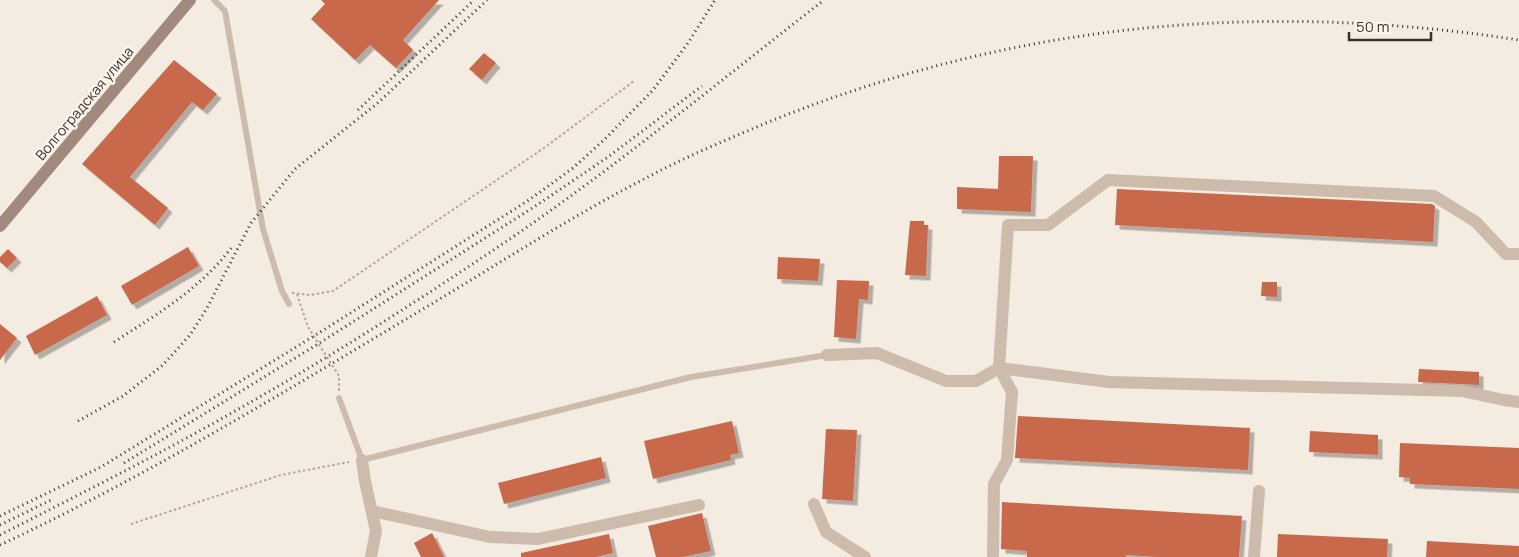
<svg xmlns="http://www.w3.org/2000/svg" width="1519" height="557" font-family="Manrope,sans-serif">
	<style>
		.building { fill: #c8694b; filter: url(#shadow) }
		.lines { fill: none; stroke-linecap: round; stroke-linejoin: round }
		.path { stroke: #b9a596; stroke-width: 2; stroke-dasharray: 2.5 2.5; stroke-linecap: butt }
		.lane { stroke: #cdbbac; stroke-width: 6 }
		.street { stroke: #cdbbac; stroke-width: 12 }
		.secondary { stroke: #a18a7d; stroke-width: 12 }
		.rail { stroke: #3b302b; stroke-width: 3; stroke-dasharray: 1 4; stroke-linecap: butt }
		.labels { text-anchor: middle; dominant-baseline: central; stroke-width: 4.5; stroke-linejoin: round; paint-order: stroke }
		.street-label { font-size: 14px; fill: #3b302b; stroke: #fbf5ee }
	</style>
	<defs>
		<filter id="shadow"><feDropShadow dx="4.5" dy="4.5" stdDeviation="0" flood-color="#0004"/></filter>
	</defs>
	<rect width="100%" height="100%" fill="#f4ebe1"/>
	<g class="building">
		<path d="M321,0H439L403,40L413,50L396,68L370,45L355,60L311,19L325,4Z"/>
		<path d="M484,53L496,63L482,80L469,69Z"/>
		<path d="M174,60L217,94L203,110L192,102L130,177L168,208L155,225L82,164Z"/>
		<path d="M999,156H1033L1031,212L957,209V187L998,189Z"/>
		<path d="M1117,189L1432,204L1435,206L1433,242L1115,225Z"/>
		<path d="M910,221H924V225H928L926,276L905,275Z"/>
		<path d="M188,247L199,266L132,305L121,286Z"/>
		<path d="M8,249L17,258L7,268L0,262V257Z"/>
		<path d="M778,257L820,259L818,281L777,279Z"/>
		<path d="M837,280L869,281L868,300L859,299L856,339L834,337Z"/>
		<path d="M1262,282H1277V297L1261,296Z"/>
		<path d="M97,296L107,315L35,355L26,336Z"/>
		<path d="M0,324L17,338L0,360Z"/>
		<path d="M1419,369L1479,372V385L1418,382Z"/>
		<path d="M1018,416L1250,428L1248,470L1015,458Z"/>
		<path d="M732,421L739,453L730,455L731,460L653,479L644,441Z"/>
		<path d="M826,429L857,430L853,501L822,499Z"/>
		<path d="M1310,431L1378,435V455L1309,452Z"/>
		<path d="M1400,443L1519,448V489L1410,484V478L1399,477Z"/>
		<path d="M601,457L606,478L504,504L498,483Z"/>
		<path d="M1002,502L1242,516L1239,557H1157L1126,555V557H1027V551L1001,549Z"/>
		<path d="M702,513L711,551L683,557H656L648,526Z"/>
		<path d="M432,533L444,557H421L414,543Z"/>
		<path d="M609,534L613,553L596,557H521V553Z"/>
		<path d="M1278,534L1388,539L1387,557H1277Z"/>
		<path d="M1427,541L1519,546V557H1426Z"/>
	</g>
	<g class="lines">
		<g class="path">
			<path d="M292,293L310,295L333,291L544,148L634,81"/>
			<path d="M297,294L308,327L339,376V391"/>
			<path d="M131,524L281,475L349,462"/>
		</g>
		<g class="lane">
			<path d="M214,0L225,11L263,229L282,291L289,304"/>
			<path d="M339,398L362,460L691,377L827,355"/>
		</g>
		<g class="street">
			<path d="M827,355L877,353L946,381H976L999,368L1109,382L1462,391L1504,400L1519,402"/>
			<path d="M362,460L365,481L376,531L371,557"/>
			<path d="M814,504L826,532L865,557"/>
			<path d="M372,511L490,537L538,539L699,505"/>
			<path d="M993,557L994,484L1007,460L1012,392L999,368L1008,225H1048L1108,180L1434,196L1476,222L1506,254H1519"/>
			<path d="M1254,557L1259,491"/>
		</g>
		<path class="secondary" d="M0,226L190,0"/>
		<g class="rail">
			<path d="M358,110L474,0"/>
			<path d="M114,342C159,313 200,289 232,247"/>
			<path d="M78,421L123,396L163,365L190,335L207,308L251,223L295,169L379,102L487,0"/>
			<path d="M124,463L318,344L534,207L608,157L702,86"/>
			<path d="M0,516L101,467L314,336L529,200L573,168L605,139L653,90L688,43L715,0"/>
			<path d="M0,525L51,500"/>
			<path d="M0,535C84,492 168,450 249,403C328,358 405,309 480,259C600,180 711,88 824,0"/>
			<path d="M0,545C145,477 281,394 418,312C494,267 568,218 646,178C685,157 726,140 766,123C1012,23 1257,0 1519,40"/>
		</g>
	</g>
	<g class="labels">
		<g class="street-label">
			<text transform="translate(84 103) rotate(-50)">Волгоградская улица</text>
		</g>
	</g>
	<path d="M1349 32v8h82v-8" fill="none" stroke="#3b302b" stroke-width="2.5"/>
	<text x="1356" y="32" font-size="15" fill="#3b302b" stroke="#fbf5ee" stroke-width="4" paint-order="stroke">50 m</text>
</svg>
